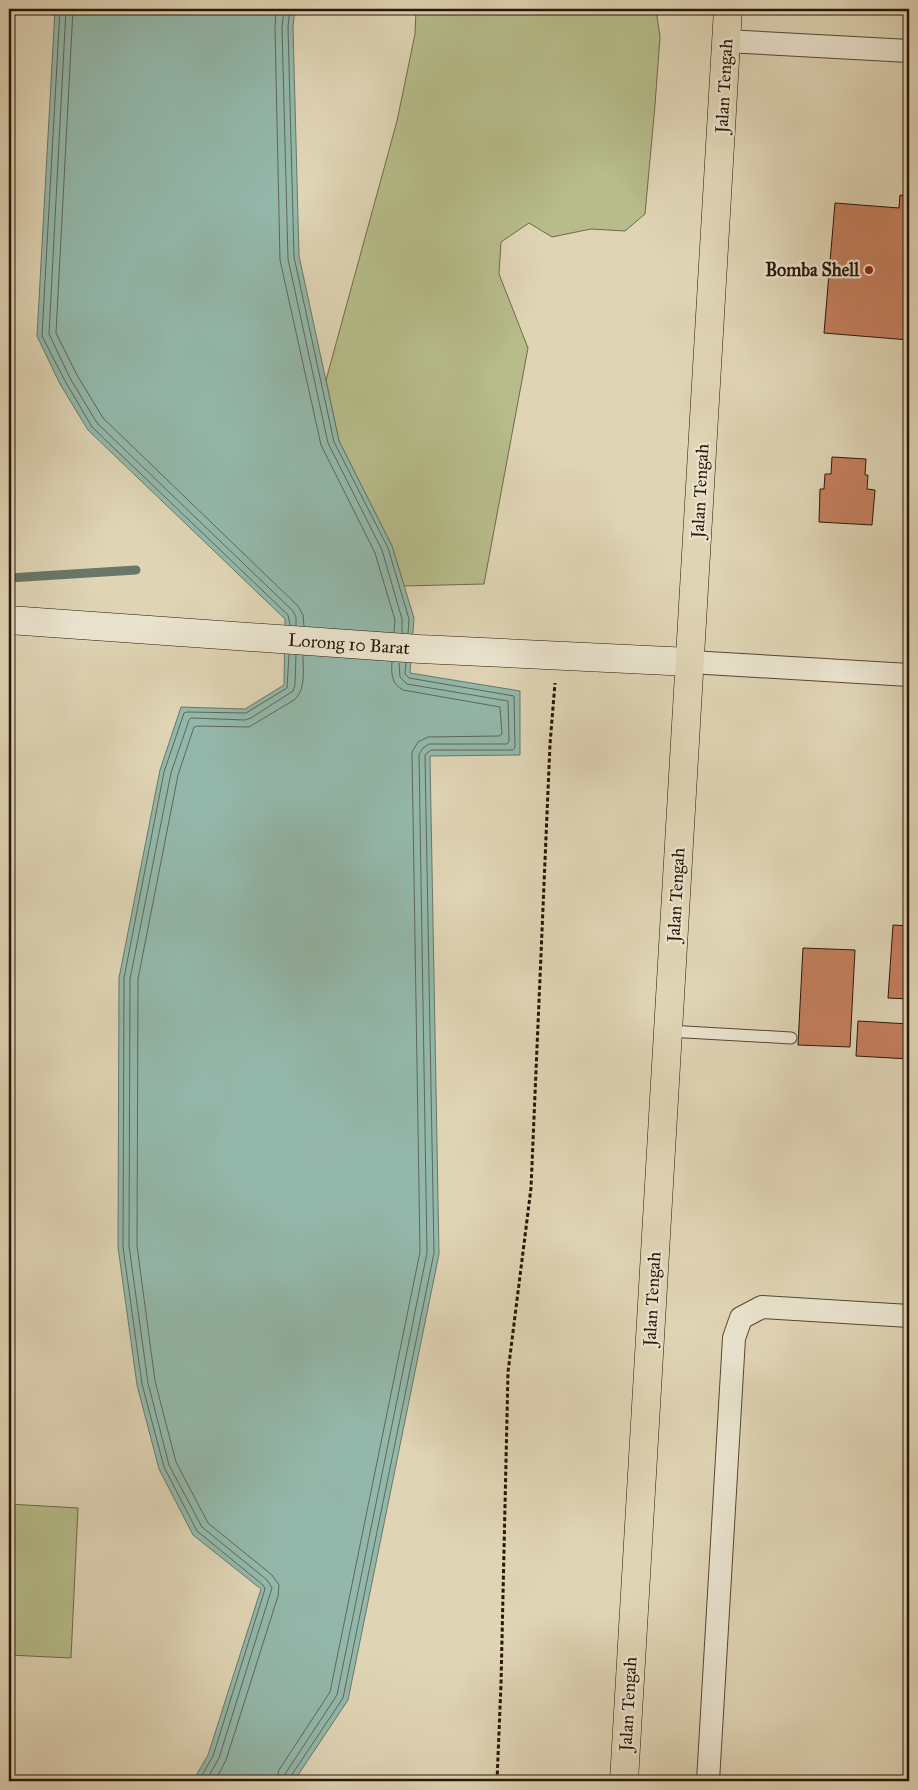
<svg xmlns="http://www.w3.org/2000/svg" width="918" height="1790" font-family="'IM FELL Great Primer',serif">
	<style>
		.green { fill: #b6bc8a; stroke: #706948 }
		.water { fill: #93b8ab; stroke: #697769 }
		.lines { fill: none; stroke-linecap: round; stroke-linejoin: round }
		.shore { stroke: #5e6759; stroke-width: 1 }
		.stream { stroke: #697769; stroke-width: 9 }
		.building { fill: #c57f5e; stroke: #291607 }
		.lane-casing { stroke: #564632; stroke-width: 13 }
		.street-casing { stroke: #564632; stroke-width: 24 }
		.secondary-casing { stroke: #291607; stroke-width: 29 }
		.primary-casing { stroke: #291607; stroke-width: 29 }
		.path { stroke: #291607; stroke-width: 3; stroke-dasharray: 4 2.5; stroke-linecap: butt }
		.lane { stroke: #eae3ce; stroke-width: 11 }
		.street { stroke: #eae3ce; stroke-width: 22 }
		.secondary { stroke: #eae3ce; stroke-width: 28 }
		.primary { stroke: #dfd4b4; stroke-width: 28 }
		.poi-dot { fill: #8f2418; stroke: #eae3ce; stroke-width: 2 }
		.labels { text-anchor: middle; dominant-baseline: central; stroke-width: 4.5; stroke-linejoin: round; paint-order: stroke }
		.street-label { font-size: 18px; fill: #291607; stroke: #eae3ce }
		.poi-label { font-size: 18px; font-weight: bold; fill: #291607; stroke: #eae3ce; text-anchor: end }
	</style>
	<rect width="100%" height="100%" fill="#dfd4b4"/>
	<filter id="stains"><feTurbulence type="fractalNoise" baseFrequency=".004" numOctaves="4"/><feColorMatrix values="0 0 0 0 .2 0 0 0 0 .09 0 0 0 0 .02 0 0 0 .5 -.17"/></filter>
	<radialGradient id="worn" r=".72"><stop offset=".6" stop-color="#630" stop-opacity="0"/><stop offset="1" stop-color="#630" stop-opacity=".3"/></radialGradient>
	<g class="green">
		<path d="M416,9H656L660,37L655,105L645,214L625,231L591,229L552,237L529,223L501,242L499,274L528,348L484,584L404,586L392,546L339,441L326,380L397,121L415,34Z"/>
		<path d="M9,1504L78,1508L71,1658L9,1655Z"/>
	</g>
	<path class="water" d="M55,9H295L293,27L299,256L339,441L392,546L414,618L410,673L520,691V755L430,756L439,1254L348,1700L294,1781H193L208,1755L261,1589L193,1535L159,1469L137,1385L118,1247L119,978L160,770L181,707L245,709L284,685L285,619L88,430L60,384L37,336Z"/>
	<g class="lines">
		<g class="shore">
			<path d="M60,9L42,336L65,381L92,427L288,615L290,625"/>
			<path d="M66,9L49,334L70,378L97,423L293,611L296,617V625"/>
			<path d="M73,9L56,333L77,375L103,418L298,606L303,615L304,626"/>
			<path d="M276,9L275,28L280,260L321,445L375,553L395,620L394,632"/>
			<path d="M284,9L282,27L288,259L328,443L382,550L402,619V633"/>
			<path d="M290,9L288,27L294,257L334,442L388,548L409,619L408,633"/>
			<path d="M199,1781L213,1756L265,1589L263,1585L197,1531L164,1467L142,1384L123,1247L124,978L164,772L184,713L187,712L246,713L287,688L289,655"/>
			<path d="M206,1781L219,1758L272,1588L267,1580L202,1527L169,1465L148,1383L129,1246L130,979L171,773L189,720L191,718L245,720L251,718L293,691L295,685L296,655"/>
			<path d="M215,1781L226,1760L278,1596L279,1585L272,1575L208,1523L176,1462L155,1381L137,1246L138,979L178,775L194,727L197,726L249,727L294,700C306,690 303,671 303,656"/>
			<path d="M276,1781L279,1770L330,1692L420,1252L412,752L418,742L428,737L499,736L502,734L500,707L403,690C392,684 391,675 392,662"/>
			<path d="M283,1781L285,1774L337,1695L427,1253L419,754L423,748L429,744H507L509,741L508,701L407,684L400,677L399,663"/>
			<path d="M290,1781L291,1776L343,1698L434,1253L425,755L431,750H513L515,747L514,696L409,678L405,674L406,663"/>
		</g>
		<path class="stream" d="M9,578L136,570"/>
	</g>
	<g class="building">
		<path d="M900,195L909,196V340L824,333L835,203L899,208Z"/>
		<path d="M908,418H909V457H905Z"/>
		<path d="M832,457L866,459L865,475H868L867,489L875,490L872,525L819,522L820,489H824L825,474H831Z"/>
		<path d="M907,477H909V510L904,509Z"/>
		<path d="M893,925L909,926V999L888,998Z"/>
		<path d="M803,948L855,950L850,1047L798,1045Z"/>
		<path d="M858,1021L909,1024V1059L856,1056Z"/>
	</g>
	<g class="lines">
		<g class="lane-casing">
			<path id="lane" d="M668,1031L791,1038"/>
		</g>
		<g class="street-casing">
			<g id="street">
				<path d="M726,41L909,51"/>
				<path d="M690,662L909,675"/>
				<path d="M708,1781L734,1338L741,1318L762,1307L909,1316"/>
			</g>
		</g>
		<g class="secondary-casing">
			<path id="secondary" d="M9,620L420,649L690,662"/>
		</g>
		<g class="primary-casing">
			<path id="primary" d="M624,1781L728,9"/>
		</g>
		<path class="path" d="M497,1781L501,1684L508,1372L531,1188L550,744L555,683"/>
		<use href="#lane" class="lane"/>
		<use href="#street" class="street"/>
		<use href="#secondary" class="secondary"/>
		<use href="#primary" class="primary"/>
	</g>
	<circle class="poi-dot" cx="869" cy="270" r="5"/>
	<g class="labels">
		<g class="street-label">
			<text transform="translate(724 86) rotate(-87)">Jalan Tengah</text>
			<text transform="translate(700 491) rotate(-87)">Jalan Tengah</text>
			<text transform="translate(349 644) rotate(4)">Lorong 10 Barat</text>
			<text transform="translate(676 895) rotate(-87)">Jalan Tengah</text>
			<text transform="translate(652 1299) rotate(-87)">Jalan Tengah</text>
			<text transform="translate(628 1704) rotate(-87)">Jalan Tengah</text>
		</g>
		<g class="poi-label">
			<text x="859" y="270">Bomba Shell</text>
		</g>
	</g>
	<rect width="918" height="1790" fill="none" stroke="#dfd4b4" stroke-width="30"/>
	<rect x="10" y="10" width="898" height="1770" fill="none" stroke="#291607" stroke-width="2.5"/>
	<rect x="15" y="15" width="888" height="1760" fill="none" stroke="#291607"/>
	<rect width="100%" height="100%" filter="url(#stains)"/>
	<rect width="100%" height="100%" fill="url(#worn)"/>
</svg>
